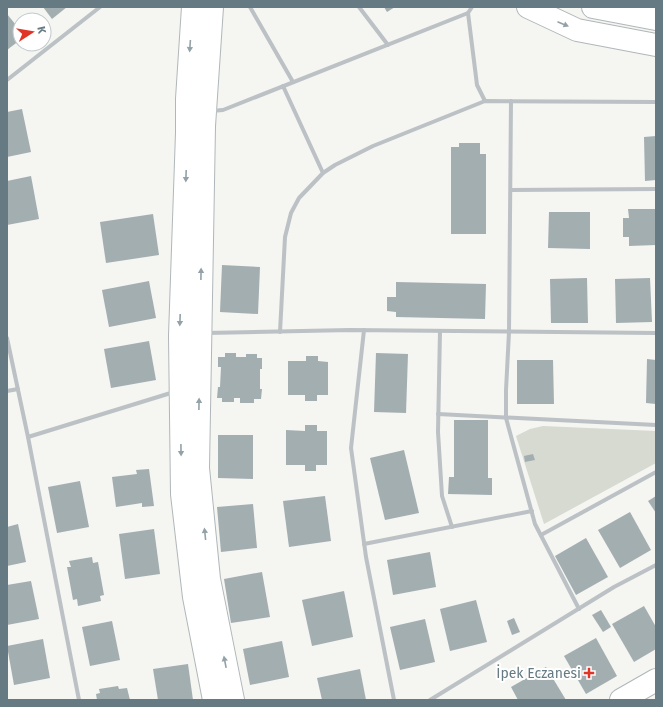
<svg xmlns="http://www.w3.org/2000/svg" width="663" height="707" font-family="'Fira Sans',sans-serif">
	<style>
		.green { fill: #d6dad1 }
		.building { fill: #a3aeb1 }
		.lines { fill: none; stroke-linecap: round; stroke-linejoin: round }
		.secondary-casing { stroke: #b0b7ba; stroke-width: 24 }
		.street { stroke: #bbc1c4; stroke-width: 4 }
		.secondary { stroke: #fff; stroke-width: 22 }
		.oneway { fill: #93a2a8 }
		.poi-dot { fill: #e03427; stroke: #fff; stroke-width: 1.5 }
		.labels { text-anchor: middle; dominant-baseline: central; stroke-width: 4; stroke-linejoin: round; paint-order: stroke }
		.poi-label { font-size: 14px; fill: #657a82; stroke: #fff; text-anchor: end }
	</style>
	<rect width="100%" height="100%" fill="#f5f5f1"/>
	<path class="green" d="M543,426L656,431V463L544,524L516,436L530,429Z"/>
	<g class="building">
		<path d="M43,7H67L52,19Z"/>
		<path d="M384,7H395L387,12Z"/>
		<path d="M7,14L20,30V40L7,50Z"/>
		<path d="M22,109L31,152L7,157V112Z"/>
		<path d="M656,136V180L645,181L644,137Z"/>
		<path d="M459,143H480V154H486V234H451V147H459Z"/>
		<path d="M31,176L39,219L7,225V181Z"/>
		<path d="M628,209H656V245L629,246V237H623V218H629Z"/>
		<path d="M549,212H590V249L548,248Z"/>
		<path d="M153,214L159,255L106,263L100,222Z"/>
		<path d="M222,265L260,267L258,314L220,312Z"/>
		<path d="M587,278L588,323H551L550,279Z"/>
		<path d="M650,278L652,322L616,323L615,279Z"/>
		<path d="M149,281L156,318L109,327L102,290Z"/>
		<path d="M396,282L486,284L485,319L396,317V312L387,311V297H396Z"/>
		<path d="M149,341L156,380L111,388L104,349Z"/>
		<path d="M225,353H236V357H246V354H257V358H262V369H260V389H262L261,399H254V403H240V398H234V402H222V398H217L218,387H220L221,367H218V357H225Z"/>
		<path d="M376,353L408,354L406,413L374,412Z"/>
		<path d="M306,356H318V361L328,362V395H317V401H305V395H288V361H306Z"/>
		<path d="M647,359L656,360V404L646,403Z"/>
		<path d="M517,360H553L554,404H517Z"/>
		<path d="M454,420H488V478H492V495L448,494L449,477H454Z"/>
		<path d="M305,425H317V431H327V465H316V471H305V465H286V430L305,431Z"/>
		<path d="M218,435H253V479L218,478Z"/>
		<path d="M404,450L419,513L385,520L370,458Z"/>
		<path d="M533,454L535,460L525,462L524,456Z"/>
		<path d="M149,469L154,506L142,507V503L116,507L112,477L137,474L136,470Z"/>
		<path d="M80,481L89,527L57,533L48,487Z"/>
		<path d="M325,496L331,541L289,547L283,501Z"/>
		<path d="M656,496V513L648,501Z"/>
		<path d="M253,504L257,548L221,552L217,507Z"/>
		<path d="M630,512L651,550L620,568L598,530Z"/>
		<path d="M18,524L26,562L7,566V527Z"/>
		<path d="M154,529L160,574L125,579L119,534Z"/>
		<path d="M586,538L608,577L576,595L555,556Z"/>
		<path d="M430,552L436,587L393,595L387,560Z"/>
		<path d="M92,557L93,563L98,562L104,595L100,596L101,601L78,606L77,599L73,600L67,567H71L69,561Z"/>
		<path d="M262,572L270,617L231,623L224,579Z"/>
		<path d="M31,581L39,619L7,625V585Z"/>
		<path d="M344,591L353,637L312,646L302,600Z"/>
		<path d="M476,600L487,642L450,651L440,609Z"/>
		<path d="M644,606L656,627V649L634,662L612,624Z"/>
		<path d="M601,610L611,627L603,632L592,615Z"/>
		<path d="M514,618L520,632L512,635L507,621Z"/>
		<path d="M425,619L435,662L400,670L390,627Z"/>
		<path d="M112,621L120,660L90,666L82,627Z"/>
		<path d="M596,638L617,676L586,694L564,656Z"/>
		<path d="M43,639L50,678L14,685L7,646Z"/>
		<path d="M282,641L289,677L250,685L243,649Z"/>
		<path d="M188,664L193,700H158L153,669Z"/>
		<path d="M546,667L566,700H518L511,687Z"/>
		<path d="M360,669L366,700H322L317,678Z"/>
		<path d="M118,686L119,689L127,688L130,700H97L96,694L100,693L99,689Z"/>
	</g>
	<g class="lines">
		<g class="secondary-casing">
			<g id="secondary">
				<path d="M193,7L187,99V133L180,336L182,494L194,597L214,700"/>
				<path d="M212,7L204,126L198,468L209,579L233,700"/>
				<path d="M528,7L577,30L656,45"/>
				<path d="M593,7L656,19"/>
				<path d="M621,700L656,680"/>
			</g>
		</g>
		<g class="street">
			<path d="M250,7L293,82"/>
			<path d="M359,7L388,45"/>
			<path d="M472,7L468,13L477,85L485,101"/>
			<path d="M7,80L100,7"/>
			<path d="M283,86L323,173"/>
			<path d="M511,101L509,332L506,390V418L535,524L579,609"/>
			<path d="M211,111L223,110L468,13"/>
			<path d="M511,190L656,189"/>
			<path d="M364,330L351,448L366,557L394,700"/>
			<path d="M440,331L438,432L442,496L452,527"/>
			<path d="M280,332L285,237L291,213L299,198L323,173L335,165L373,146L485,101L656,102"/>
			<path d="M206,333L350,330L656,333"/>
			<path d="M7,338L28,437L79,700"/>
			<path d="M7,391L18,389"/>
			<path d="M438,414L656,425"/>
			<path d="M28,437L174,392"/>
			<path d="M541,535L656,472"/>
			<path d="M364,544L532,511"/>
			<path d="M430,700L614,587L656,565"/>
		</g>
		<use href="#secondary" class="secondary"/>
	</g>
	<defs><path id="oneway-solid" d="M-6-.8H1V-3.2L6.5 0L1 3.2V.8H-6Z"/></defs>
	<g class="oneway">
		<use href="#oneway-solid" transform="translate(563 24) rotate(23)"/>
		<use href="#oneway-solid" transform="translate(190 46) rotate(94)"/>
		<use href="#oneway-solid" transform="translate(186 176) rotate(92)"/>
		<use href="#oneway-solid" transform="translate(201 274) rotate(-89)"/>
		<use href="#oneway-solid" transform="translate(180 320) rotate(92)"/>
		<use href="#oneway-solid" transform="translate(199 404) rotate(-89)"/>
		<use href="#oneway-solid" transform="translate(181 450) rotate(89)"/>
		<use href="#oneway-solid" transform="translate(205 534) rotate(-96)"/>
		<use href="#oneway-solid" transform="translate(225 662) rotate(-101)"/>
	</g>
	<path class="poi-dot" d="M587 667h4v4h4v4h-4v4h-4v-4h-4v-4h4z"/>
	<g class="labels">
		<g class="poi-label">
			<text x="581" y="673">İpek Eczanesi</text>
		</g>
	</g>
	<rect width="663" height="707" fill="none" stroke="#657a82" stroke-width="16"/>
	<g transform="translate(32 32) rotate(78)"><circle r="19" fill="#ffffff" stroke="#c1cacd"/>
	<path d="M0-3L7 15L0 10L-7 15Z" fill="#e03427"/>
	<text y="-6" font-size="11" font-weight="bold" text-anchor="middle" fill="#657a82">K</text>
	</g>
</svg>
